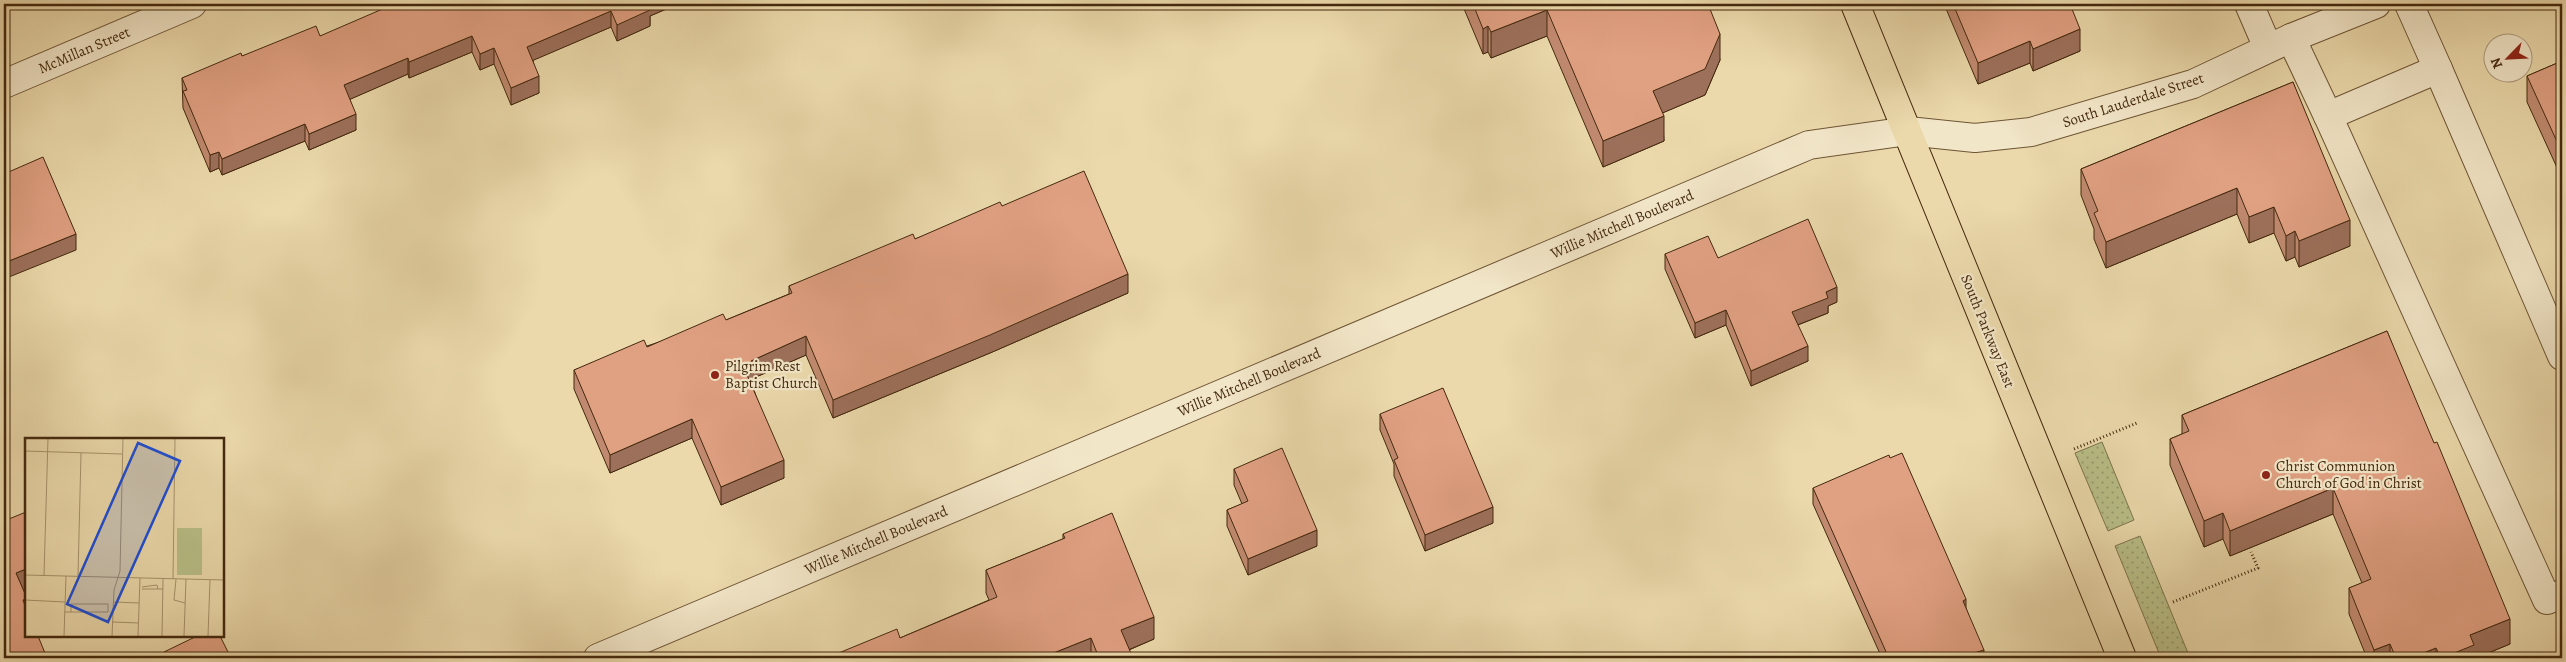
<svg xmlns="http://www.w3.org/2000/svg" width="2566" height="662" font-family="Alegreya,serif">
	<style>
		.grass { fill: url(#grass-dots); stroke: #7e744b }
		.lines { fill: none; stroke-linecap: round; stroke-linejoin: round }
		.minor-casing { stroke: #6e5535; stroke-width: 30 }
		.major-casing { stroke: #44290e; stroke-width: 30 }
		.path { stroke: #44290e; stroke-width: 3; stroke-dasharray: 1 2.5; stroke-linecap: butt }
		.minor { stroke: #f2e6c8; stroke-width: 28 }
		.major { stroke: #ebd9ab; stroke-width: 28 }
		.wall { fill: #c18a70; stroke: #44290e }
		.shaded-wall { fill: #9d705b; stroke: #44290e }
		.building { fill: #e0a082; stroke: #44290e }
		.poi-dot { fill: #8f2418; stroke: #f2e6c8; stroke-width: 2 }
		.labels { text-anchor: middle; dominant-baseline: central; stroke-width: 4.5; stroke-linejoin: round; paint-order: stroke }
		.street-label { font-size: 15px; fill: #44290e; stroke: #f2e6c8 }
		.poi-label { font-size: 15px; fill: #44290e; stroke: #f2e6c8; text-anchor: start }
		.inset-road { fill: none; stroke: #a8936c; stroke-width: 1 }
		.view { fill: #1d4ed8; fill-opacity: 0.15; stroke: #1d4ed8; stroke-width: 2.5 }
		.inset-edge { fill: none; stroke: #44290e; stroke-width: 2.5 }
	</style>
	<defs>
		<pattern id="grass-dots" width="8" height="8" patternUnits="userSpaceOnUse" patternTransform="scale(1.25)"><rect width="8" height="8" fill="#b9bf88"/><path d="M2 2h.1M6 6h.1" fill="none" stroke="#989b6e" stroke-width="1.8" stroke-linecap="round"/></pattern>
	</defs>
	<rect width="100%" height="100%" fill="#ebd9ab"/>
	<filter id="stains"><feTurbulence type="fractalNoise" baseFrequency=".004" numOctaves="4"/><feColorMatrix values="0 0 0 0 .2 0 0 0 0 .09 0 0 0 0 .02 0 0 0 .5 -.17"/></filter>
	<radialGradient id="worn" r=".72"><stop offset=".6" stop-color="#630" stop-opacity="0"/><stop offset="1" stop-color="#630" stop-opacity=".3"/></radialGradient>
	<g class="grass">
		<path d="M2102,442L2134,520L2108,531L2075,453Z"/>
		<path d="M2140,536L2190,658H2161L2115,546Z"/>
	</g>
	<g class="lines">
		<g class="minor-casing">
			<g id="minor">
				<path d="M2249,4L2268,48"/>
				<path d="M2409,4L2438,69"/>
				<path d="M2291,38L2328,116"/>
				<path d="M4,84L192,4"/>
				<path d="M2562,356L2438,69L2328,116L2547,600L2562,594"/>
				<path d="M598,658L1809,145L1908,131L1975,138L2031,132L2193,84L2291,38L2376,4"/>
			</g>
		</g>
		<g class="major-casing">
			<path id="major" d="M1855,4L2122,658"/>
		</g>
		<g class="path">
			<path d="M2074,449L2137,423"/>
			<path d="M2173,602L2258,568L2251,552"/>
		</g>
		<use href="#minor" class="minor"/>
		<use href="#major" class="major"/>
	</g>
	<g class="wall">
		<path d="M678,4L650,16V26L617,41L611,27L533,60L539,93L511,105L494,64L480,70L472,52L409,78L408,74L350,99L356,130L309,150L305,141L222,175L219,168L210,172L183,108L182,78L242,56L320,36Z"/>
		<path d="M1462,4H1708L1720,60L1705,95L1662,113L1664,141L1603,167L1547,36L1491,58L1488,52L1483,54Z"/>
		<path d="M1944,4H2070L2080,51L2033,71L2030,63L1978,84Z"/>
		<path d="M2562,61L2559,172L2527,102V76Z"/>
		<path d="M2293,82L2350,246L2299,267L2295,257L2286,261L2274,233L2249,243L2237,214L2106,268L2094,239V229L2081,195V169Z"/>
		<path d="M1002,206L1128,293L990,353L833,418L806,355L756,377V389L754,390L784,478L721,505L692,438L610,473L574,389V370L726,320L789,294V286L915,239Z"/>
		<path d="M1665,254L1718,258L1837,302L1828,306V313L1798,325L1808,361L1751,386L1726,325L1695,338L1665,269Z"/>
		<path d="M2387,331L2510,644L2476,658H2367L2349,614V588L2362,583L2333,514L2230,556L2223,539L2204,547L2170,465V439L2182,434V415Z"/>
		<path d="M1380,414L1493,523L1425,551L1394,476V464L1380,430Z"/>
		<path d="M1234,469L1317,546L1248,575L1227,526V510L1242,504L1234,485Z"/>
		<path d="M1813,488L1966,608L1984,658L1881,656L1813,504Z"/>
		<path d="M1063,534L1154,639L1129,650L1133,658H829V657L900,638L989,600L986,593V570L1063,539Z"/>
		<path d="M164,652L231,658H164Z"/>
	</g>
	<g class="shaded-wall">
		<path d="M647,4H678L650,16V26L617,41V25Z"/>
		<path d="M1547,10V36L1491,58V32Z"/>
		<path d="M611,11V27L527,63V47Z"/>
		<path d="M1488,26V52L1483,54V29Z"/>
		<path d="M2080,29V51L2033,71V49Z"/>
		<path d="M1720,34V60L1705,95L1653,117V91Z"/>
		<path d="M472,36V52L409,78V62Z"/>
		<path d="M2030,41V63L1978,84V63Z"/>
		<path d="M494,48V64L480,70V54Z"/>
		<path d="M408,58V74L344,102V85Z"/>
		<path d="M539,76V93L511,105V88Z"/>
		<path d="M356,114V130L309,150V134Z"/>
		<path d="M1664,116V141L1603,167V141Z"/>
		<path d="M305,124V141L222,175V159Z"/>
		<path d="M2562,145V171L2559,172V146Z"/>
		<path d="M219,152V168L210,172V155Z"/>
		<path d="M2237,188V214L2106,268V242Z"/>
		<path d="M2274,207V233L2249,243V217Z"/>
		<path d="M2350,220V246L2299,267V241Z"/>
		<path d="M2295,231V257L2286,261V236Z"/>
		<path d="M76,234V250L4,279V263Z"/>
		<path d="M1128,274V293L990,353L833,418V400Z"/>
		<path d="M1837,287V302L1828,306V313L1792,327V312L1826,292Z"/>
		<path d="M1726,310V325L1695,338V323Z"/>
		<path d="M806,336V355L756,377V389L747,393V375L751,361Z"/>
		<path d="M1808,346V361L1751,386V371Z"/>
		<path d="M692,419V438L610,473V455Z"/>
		<path d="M784,460V478L721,505V487Z"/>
		<path d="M2333,488V514L2230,556V531Z"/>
		<path d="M1493,507V523L1425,551V535Z"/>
		<path d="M2223,513V539L2204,547V521Z"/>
		<path d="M1317,530V546L1248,575V559Z"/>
		<path d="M26,569V597L16,573Z"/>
		<path d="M26,599V628L23,600Z"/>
		<path d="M1966,599V616L1963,601Z"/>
		<path d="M1154,617V639L1121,653V630Z"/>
		<path d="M2510,619V644L2476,658H2442L2470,635Z"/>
		<path d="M1091,638V658H1041Z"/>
		<path d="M2390,644V658H2374V650Z"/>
		<path d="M2436,648V658H2411Z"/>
		<path d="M1984,650V658H1974V653Z"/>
	</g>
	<g class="building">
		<path d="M394,4H648L650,10L617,25L611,11L527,47L539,76L511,88L494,48L480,54L472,36L409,62L408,58L344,85L356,114L309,134L305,124L222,159L219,152L210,155L183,91L187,90L182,78L241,53L242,56L316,26L320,36Z"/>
		<path d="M1473,4H1708L1720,34L1705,69L1653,91L1664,116L1603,141L1547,10L1491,32L1488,26L1483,29Z"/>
		<path d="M1953,4H2070L2080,29L2033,49L2030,41L1978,63Z"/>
		<path d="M2562,61V145L2559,146L2527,76Z"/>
		<path d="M2293,82L2350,220L2299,241L2295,231L2286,236L2274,207L2249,217L2237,188L2106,242L2094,213L2098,211L2081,169Z"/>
		<path d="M43,157L76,234L4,263V174Z"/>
		<path d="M1084,171L1128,274L990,335L833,400L806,336L751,361L756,371L747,375L784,460L721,487L692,419L610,455L574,370L644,340L647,347L723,314L726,320L792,293L789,286L913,234L915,239L1000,202L1002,206Z"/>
		<path d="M1808,219L1837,287L1826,292L1828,298L1792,312L1808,346L1751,371L1726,310L1695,323L1665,254L1708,236L1718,258Z"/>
		<path d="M2387,331L2434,443L2437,442L2510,619L2470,635L2474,645L2442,658H2441L2436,648L2411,658H2396L2390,644L2374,650L2349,588L2371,579L2333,488L2230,531L2223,513L2204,521L2170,439L2189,431L2182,415Z"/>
		<path d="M1443,388L1493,507L1425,535L1394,460L1398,458L1380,414Z"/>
		<path d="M1282,448L1317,530L1248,559L1227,510L1248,501L1234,469Z"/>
		<path d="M1902,453L1966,599L1963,601L1984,650L1974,653L1976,658H1876L1887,654L1813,488L1889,455L1890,458Z"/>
		<path d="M26,512V569L16,573L26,596V599L23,600L26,608V636H38L47,658H4V521Z"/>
		<path d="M1112,513L1154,617L1121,630L1133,658H1099L1091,638L1041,658H830L829,657L897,629L900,638L997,597L986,570L1065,538L1063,534Z"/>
		<path d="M197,636H220L231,658H167L164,652Z"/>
	</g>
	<g class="poi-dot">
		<circle cx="715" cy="375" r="5"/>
		<circle cx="2266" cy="475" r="5"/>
	</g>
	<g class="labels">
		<g class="street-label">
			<text transform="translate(84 50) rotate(-23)">McMillan Street</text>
			<text transform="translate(2133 100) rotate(-18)">South Lauderdale Street</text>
			<text transform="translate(1622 224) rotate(-23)">Willie Mitchell Boulevard</text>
			<text transform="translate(1988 331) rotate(68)">South Parkway East</text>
			<text transform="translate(1249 382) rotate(-23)">Willie Mitchell Boulevard</text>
			<text transform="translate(876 540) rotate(-23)">Willie Mitchell Boulevard</text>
		</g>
		<g class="poi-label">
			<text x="725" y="366">Pilgrim Rest<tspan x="725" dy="17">Baptist Church</tspan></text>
			<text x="2276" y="466">Christ Communion<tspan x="2276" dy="17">Church of God in Christ</tspan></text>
		</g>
	</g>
	<g transform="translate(25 438)">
		<rect width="199" height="199" fill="#ebd9ab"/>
		<path d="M152,90H177V137H152Z" fill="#b9bf88"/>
		<path class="inset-road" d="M0,13L97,16M0,137L199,142M19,137L23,0M53,138L56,15M148,141L150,0M151,141L149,162L160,165M117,149L132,147L133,151H138M117,151H133M0,162L40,164M89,164L114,165M40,174H83V166H46V174M88,184L114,185M39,198L41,138M87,198L89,152L95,133L98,0M113,198L115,140M137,198L138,141M159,198L161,141M183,198L185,142"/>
		<path class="view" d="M113,5L155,23L83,184L42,166Z"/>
		<rect width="199" height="199" class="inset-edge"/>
	</g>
	<rect width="2566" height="662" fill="none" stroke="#ebd9ab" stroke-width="20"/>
	<rect x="5" y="5" width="2556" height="652" fill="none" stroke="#44290e" stroke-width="2.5"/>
	<rect x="10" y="10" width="2546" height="642" fill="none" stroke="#44290e"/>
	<g transform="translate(2508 58) rotate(246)"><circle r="24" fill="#f2e6c8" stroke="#ac9a7e"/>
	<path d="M0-4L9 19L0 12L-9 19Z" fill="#8f2418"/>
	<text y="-8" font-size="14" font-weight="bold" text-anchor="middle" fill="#44290e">N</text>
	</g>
	<rect width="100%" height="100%" filter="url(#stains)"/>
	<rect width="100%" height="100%" fill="url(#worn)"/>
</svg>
